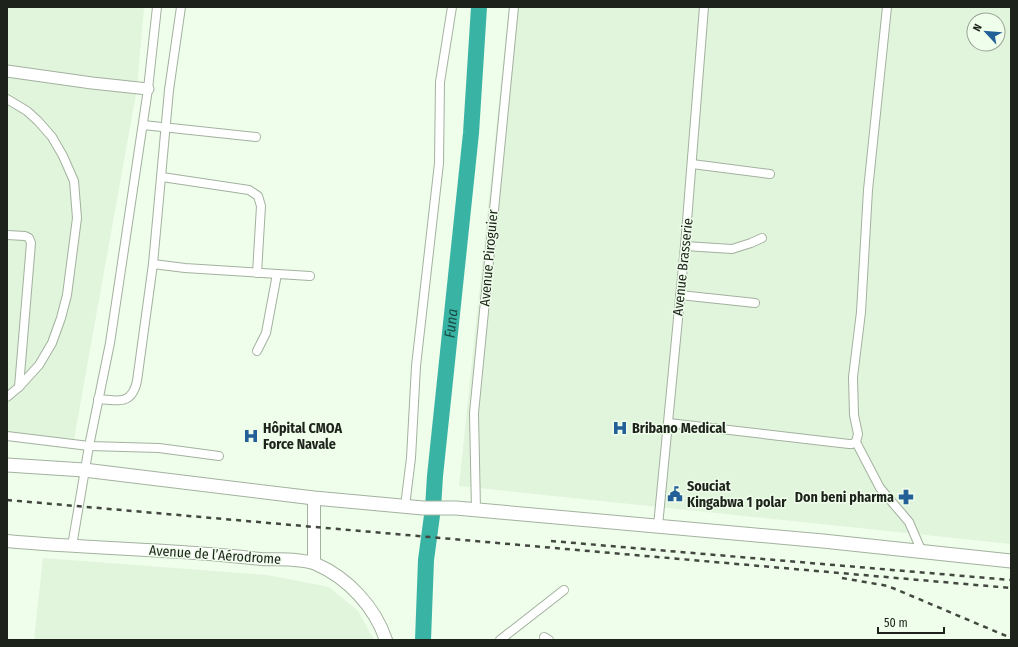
<svg xmlns="http://www.w3.org/2000/svg" width="1018" height="647" font-family="'Fira Sans Condensed',sans-serif">
	<style>
		.built { fill: #e1f4dc; fill-rule: evenodd }
		.lines { fill: none; stroke-linecap: round; stroke-linejoin: round }
		.river { stroke: #39b4a4; stroke-width: 16 }
		.minor-casing { stroke: #a3b19f; stroke-width: 10 }
		.tertiary-casing { stroke: #a3b19f; stroke-width: 13 }
		.secondary-casing { stroke: #a3b19f; stroke-width: 14 }
		.primary-casing { stroke: #a3b19f; stroke-width: 15 }
		.minor { stroke: #fff; stroke-width: 8 }
		.tertiary { stroke: #fff; stroke-width: 11 }
		.secondary { stroke: #fff; stroke-width: 12 }
		.primary { stroke: #fff; stroke-width: 13 }
		.rail { stroke: #42483f; stroke-width: 2.5; stroke-dasharray: 5 5; stroke-linecap: butt }
		.labels { text-anchor: middle; dominant-baseline: central; stroke-width: 3; stroke-linejoin: round; paint-order: stroke }
		.street-label { font-size: 14px; fill: #1d221b; stroke: #effdeb }
		.poi-label { font-size: 14px; font-weight: bold; fill: #1d221b; stroke: #effdeb; text-anchor: start }
		.water-label { font-size: 15px; font-style: italic; fill: #194c45; stroke: #effdeb }
	</style>
	<rect width="100%" height="100%" fill="#effdeb"/>
	<g class="built">
		<path d="M7,7H144L137,88L74,439L7,434Z"/>
		<path d="M509,7H1011V544L459,486ZM974,20H998V44H974Z"/>
		<path d="M43,558L267,575L329,587L358,611L374,640H34Z"/>
	</g>
	<g class="lines">
		<path class="river" id="s1" d="M423,640L426,560L433,508L435,476L471,133L479,7"/>
		<g class="minor-casing">
			<g id="minor">
				<path d="M7,99L27,111L38,121L52,137L63,156L74,181L77,218L67,295L61,318L52,343L39,365L19,387L7,397"/>
				<path d="M143,125L256,137"/>
				<path d="M692,164L770,174"/>
				<path d="M162,177L249,190L258,196L261,206L257,273"/>
				<path d="M7,235L25,236L29,238L31,243L19,387"/>
				<path d="M685,246L732,249L751,243L762,238"/>
				<path d="M153,264L185,268L310,276"/>
				<path d="M680,295L755,303"/>
				<path d="M257,351L266,333L277,274"/>
				<path d="M98,399C118,401 132,405 137,381L153,264L169,90L181,7"/>
				<path d="M669,423L849,444H852L856,442L858,434L854,415L853,377L861,312L868,190L887,7"/>
				<path d="M7,436L89,446L159,448L219,456"/>
				<path d="M856,442L880,488L909,522L922,552"/>
				<path d="M405,506L411,458L416,366L439,163L440,82L452,7"/>
				<path d="M476,510L474,413L514,7"/>
				<path d="M658,526L685,246L704,7"/>
				<path d="M72,546L89,446L110,343L148,89L157,7"/>
				<path d="M544,637L549,640"/>
				<path d="M500,640L564,590"/>
			</g>
		</g>
		<g class="tertiary-casing">
			<path id="tertiary" d="M7,71L92,83L148,89"/>
		</g>
		<g class="secondary-casing">
			<g id="secondary">
				<path d="M7,541C92,549 177,549 261,559C277,560 301,558 316,564C348,578 375,607 386,640"/>
				<path d="M314,563V498"/>
			</g>
		</g>
		<g class="primary-casing">
			<path id="primary" d="M7,465L84,470L314,498L423,508H456L823,541L1011,561"/>
		</g>
		<use href="#minor" class="minor"/>
		<use href="#tertiary" class="tertiary"/>
		<use href="#secondary" class="secondary"/>
		<use href="#primary" class="primary"/>
		<g class="rail">
			<path d="M7,500L1011,588"/>
			<path d="M551,541L1011,580"/>
			<path d="M842,578L888,586L1011,638"/>
		</g>
	</g>
	<defs>
		<g id="hospital-bare" transform="scale(1.2)"><path d="M-5-5h3v3.5h4V-5h3V5h-3V1.5h-4V5h-3Z" fill="#226097" stroke="#effdeb" stroke-width="2.5" paint-order="stroke"/></g>
		<g id="civic-bare" transform="scale(1.2)"><path d="M-.6-6.5H3V-4.5H.6V-3L4-1V1h2V6H-6V1h2V-1L-.6-3ZM-1.2 2.5V6h2.4V2.5Z" fill="#226097" stroke="#effdeb" stroke-width="2.5" paint-order="stroke"/></g>
		<g id="pharmacy-bare" transform="scale(1.2)"><path d="M-2-6h4v4h4v4h-4v4h-4v-4h-4v-4h4Z" fill="#226097" stroke="#effdeb" stroke-width="2.5" paint-order="stroke"/></g>
	</defs>
	<g fill-rule="evenodd">
		<use href="#hospital-bare" x="620" y="428"/>
		<use href="#hospital-bare" x="251" y="436"/>
		<use href="#civic-bare" x="675" y="494"/>
		<use href="#pharmacy-bare" x="906" y="497"/>
	</g>
	<g class="labels">
		<g class="street-label">
			<text transform="translate(489 258) rotate(-85)">Avenue Piroguier</text>
			<text transform="translate(683 267) rotate(-84)">Avenue Brasserie</text>
			<text transform="translate(215 555) rotate(4)">Avenue de l’Aérodrome</text>
		</g>
		<g class="poi-label">
			<text x="263" y="428">Hôpital CMOA<tspan x="263" dy="16">Force Navale</tspan></text>
			<text x="632" y="428">Bribano Medical</text>
			<text x="687" y="486">Souciat<tspan x="687" dy="16">Kingabwa 1 polar</tspan></text>
			<text x="894" y="497" text-anchor="end">Don beni pharma</text>
		</g>
		<g class="water-label">
			<text stroke="none"><textPath href="#s1" startOffset="318">Funa</textPath></text>
		</g>
	</g>
	<rect width="1018" height="647" fill="none" stroke="#1d221b" stroke-width="16"/>
	<g transform="translate(986 32) rotate(296)"><circle r="19" fill="#effdeb" stroke="#9ba598"/>
	<path d="M0-3L7 15L0 10L-7 15Z" fill="#226097"/>
	<text y="-6" font-size="11" font-weight="bold" text-anchor="middle" fill="#1d221b">N</text>
	</g>
	<path d="M878 627v6h66v-6" fill="none" stroke="#1d221b" stroke-width="2"/>
	<text x="884" y="627" font-size="12" fill="#1d221b" stroke="#effdeb" stroke-width="3" paint-order="stroke">50 m</text>
</svg>
